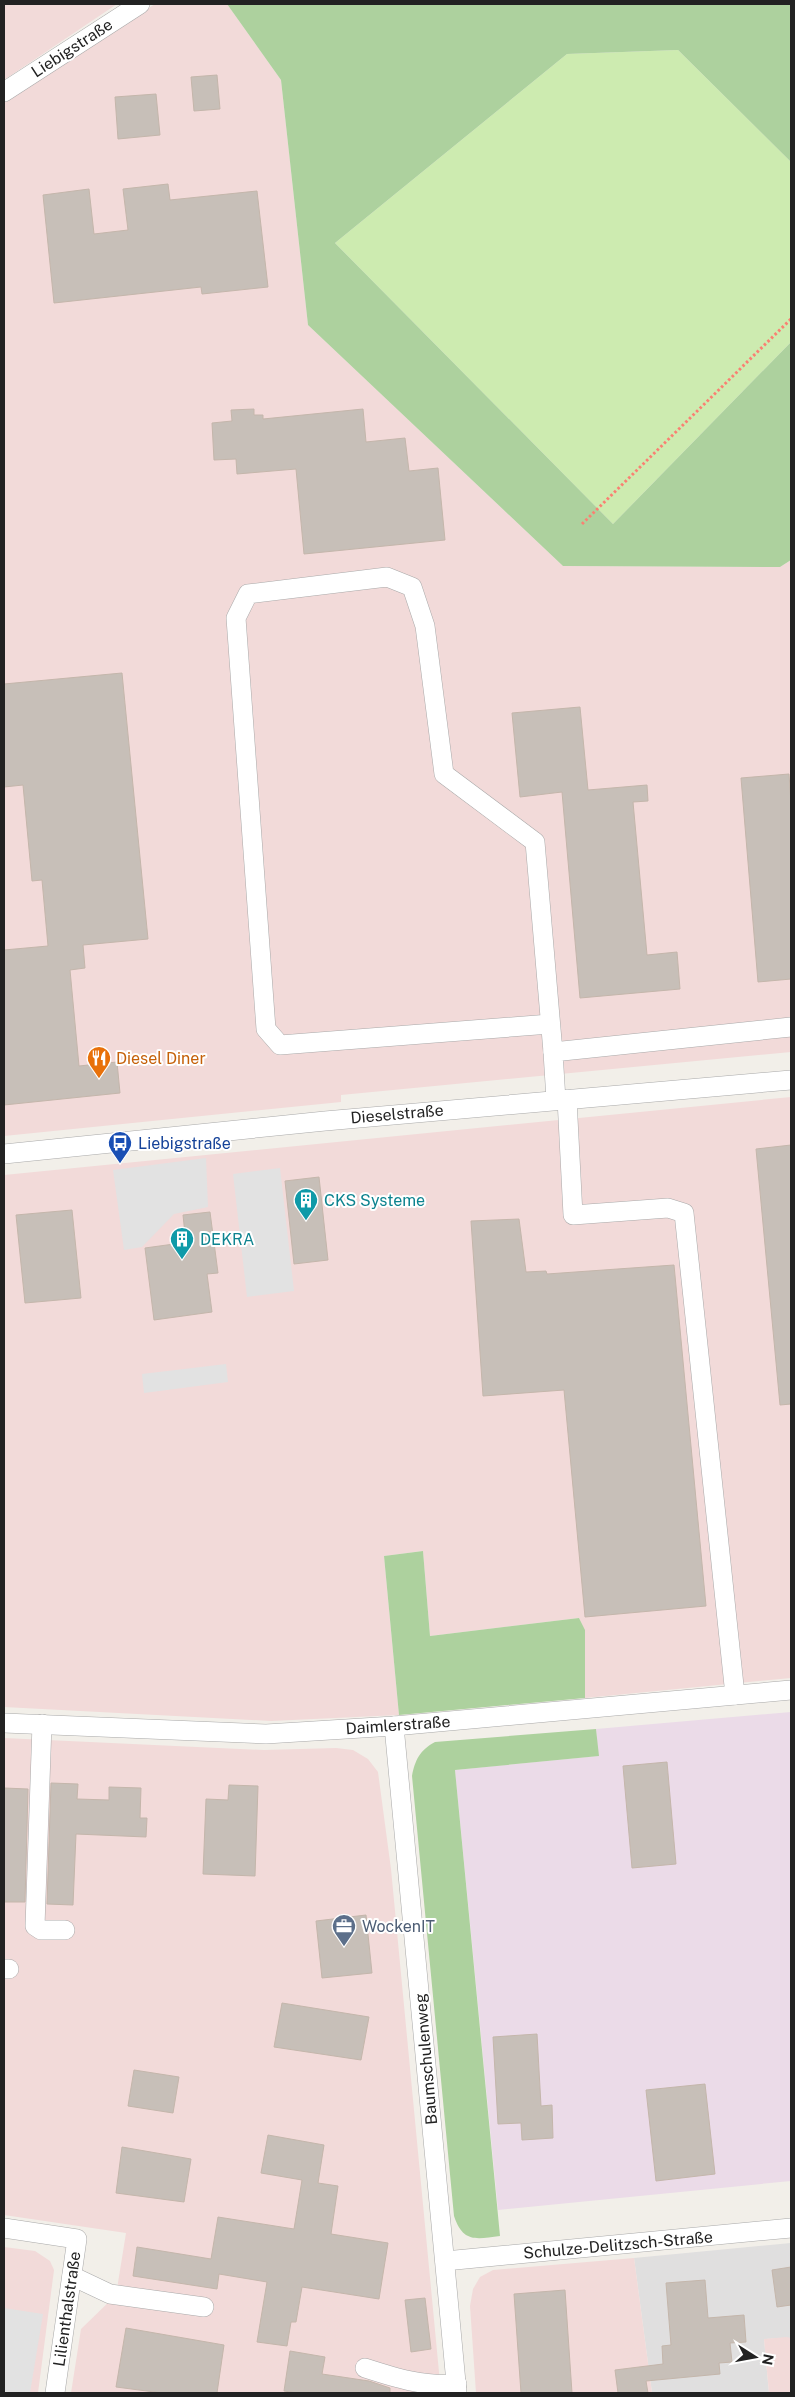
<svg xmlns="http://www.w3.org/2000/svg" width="795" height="2397" font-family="'Public Sans',sans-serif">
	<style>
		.residential { fill: #e0dfdf }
		.commercial { fill: #f2dad9 }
		.industrial { fill: #ebdbe8 }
		.grass { fill: #cdebb0 }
		.forest { fill: #add19e }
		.parking { fill: #e2e2e2 }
		.building { fill: #c7bfb8; stroke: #c4b6ab }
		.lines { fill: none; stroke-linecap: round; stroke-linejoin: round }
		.minor-casing { stroke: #a9a9a9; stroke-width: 20 }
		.path { stroke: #fa8072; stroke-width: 3; stroke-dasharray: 2.5 2.5; stroke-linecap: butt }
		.minor { stroke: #fff; stroke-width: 19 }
		.labels { text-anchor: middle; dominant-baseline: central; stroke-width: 4; stroke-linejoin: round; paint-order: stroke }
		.street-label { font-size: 16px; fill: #222; stroke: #fff }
		.food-label { font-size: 16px; fill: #c56008; stroke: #fff; text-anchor: start }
		.transit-label { font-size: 16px; fill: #164399; stroke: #fff; text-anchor: start }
		.culture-label { font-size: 16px; fill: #0d838f; stroke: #fff; text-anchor: start }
		.service-label { font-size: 16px; fill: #4e5e75; stroke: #fff; text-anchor: start }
	</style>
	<rect width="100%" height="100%" fill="#f2efe9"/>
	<path class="residential" d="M791,2243V2338L764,2339L769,2393H652L634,2258Z"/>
	<g class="commercial">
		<path d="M4,4H117L4,80Z"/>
		<path d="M155,4H227L281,80L308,325L563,566L780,567L791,560V1052L341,1095V1102L4,1136V100Z"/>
		<path d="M791,1097V1678L585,1698V1631L579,1618L430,1636L423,1551L384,1556L399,1715L271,1721L4,1707V1175Z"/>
		<path d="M4,1738L264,1750L336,1748L353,1750L368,1759L378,1772L391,1869L441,2393H71L81,2329L116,2295L126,2233L4,2215Z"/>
		<path d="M4,2247L35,2251L50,2261L54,2270L38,2393H4Z"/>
		<path d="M634,2258L652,2393H476L470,2306L473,2289L480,2277L493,2270Z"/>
		<path d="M787,2337L791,2338V2393H769L764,2339Z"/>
	</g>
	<path class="industrial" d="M791,1712V2181L498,2210L455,1770L598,1756L596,1729Z"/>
	<path class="grass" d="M678,50L791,162V342L613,524L335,243L567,54Z"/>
	<g class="forest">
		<path d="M227,4H791V162L678,50L567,54L335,243L613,524L791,342V560L780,567L563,566L308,325L281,80Z"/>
		<path d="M423,1551L430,1636L579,1618L585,1630V1698L399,1715L384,1556Z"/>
		<path d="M596,1729L599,1756L455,1770L500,2236C476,2239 463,2243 454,2216L412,1776C415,1760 420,1750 435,1742Z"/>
	</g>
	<g class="parking">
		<path d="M206,1158L208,1207L174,1214L142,1247L124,1250L113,1170Z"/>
		<path d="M280,1168L294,1291L247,1297L233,1174Z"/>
		<path d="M226,1364L228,1382L144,1393L142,1374Z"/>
		<path d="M4,2308L43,2314L30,2393H4Z"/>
	</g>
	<g class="building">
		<path d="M217,75L220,109L194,111L191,77Z"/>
		<path d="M156,94L160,135L118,139L115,97Z"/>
		<path d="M168,184L170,200L257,191L268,287L202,294L201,287L54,303L43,195L89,189L94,234L128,230L123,189Z"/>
		<path d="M254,409V415H263V419L363,409L366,442L405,438L409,471L438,468L445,540L304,554L296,469L237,474L236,459L214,460L212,423L232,421L231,410Z"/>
		<path d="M122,673L148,939L83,945L85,968L70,970L79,1066L117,1062L120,1093L4,1105V950L48,946L42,880L32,881L23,785L4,787V684Z"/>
		<path d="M580,707L588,790L647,785L648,801L633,802L647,955L677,952L680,989L580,998L562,792L520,797L512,713Z"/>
		<path d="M789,774L791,802V979L758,982L741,778Z"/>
		<path d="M791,1145V1404L780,1405L756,1149Z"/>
		<path d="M319,1177L328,1260L294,1264L285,1181Z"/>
		<path d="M72,1210L81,1298L25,1303L16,1215Z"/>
		<path d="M210,1212L218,1273L207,1274L212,1312L154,1320L145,1248L174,1244L173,1235L185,1234L183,1215Z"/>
		<path d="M519,1219L526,1272L546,1271L547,1274L674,1265L706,1606L585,1617L564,1390L483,1396L471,1221Z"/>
		<path d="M667,1762L676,1864L632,1868L623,1766Z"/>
		<path d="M51,1783L78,1784L77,1799L109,1800V1787L141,1788L140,1818H147L146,1837L76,1834L73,1905L47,1904Z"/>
		<path d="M229,1785L258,1786L255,1876L203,1874L206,1799L228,1800Z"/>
		<path d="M4,1788L28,1789L25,1902H4Z"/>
		<path d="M366,1915L372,1973L322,1978L316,1921Z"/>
		<path d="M282,2003L369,2017L361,2060L274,2047Z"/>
		<path d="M537,2034L541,2106L552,2105L553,2138L522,2140L521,2123L498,2124L493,2037Z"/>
		<path d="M134,2070L179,2077L173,2113L128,2106Z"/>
		<path d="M705,2084L715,2174L656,2181L646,2090Z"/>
		<path d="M268,2135L324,2145L318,2183L338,2186L331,2234L388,2243L379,2299L302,2287L296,2322H291L287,2346L257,2342L267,2282L219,2274L217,2289L133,2276L137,2247L211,2259L218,2217L294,2229L302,2180L261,2173Z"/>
		<path d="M122,2147L191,2159L184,2202L116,2193Z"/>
		<path d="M791,2267V2305L777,2307L772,2270Z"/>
		<path d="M705,2280L708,2318L744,2315L746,2342L730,2343L732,2362L719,2363L720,2374L646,2381L648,2393H618L615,2370L663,2364L662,2346L671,2345L666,2283Z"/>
		<path d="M565,2290L572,2393H521L514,2294Z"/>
		<path d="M425,2298L431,2349L411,2352L405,2300Z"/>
		<path d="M126,2328L224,2345L217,2393H162L116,2387Z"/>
		<path d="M290,2351L325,2357L322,2374L369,2381L390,2388V2393H297L284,2391Z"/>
	</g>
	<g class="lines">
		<g class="minor-casing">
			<g id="minor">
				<path d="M4,92L140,4"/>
				<path d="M550,1024L280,1045L266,1029L236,618L248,594L387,577L412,587L425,626L444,774L535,842L553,1052"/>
				<path d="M567,1099L573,1215L668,1208L684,1213L735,1695"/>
				<path d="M556,1100L553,1052L791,1027"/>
				<path d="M4,1154L325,1121L791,1080"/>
				<path d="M4,1723L266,1734L394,1726L791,1690"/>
				<path d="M42,1724L35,1926L41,1930H65"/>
				<path d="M394,1726L457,2393"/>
				<path d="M4,1969H9"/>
				<path d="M4,2228L77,2239L55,2393"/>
				<path d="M445,2261L791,2228"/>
				<path d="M72,2276L110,2294L204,2307"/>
				<path d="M365,2368C396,2378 424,2387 457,2384"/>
			</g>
		</g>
		<path class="path" d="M582,524L791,319"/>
		<use href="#minor" class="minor"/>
	</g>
	<defs>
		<g id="restaurant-pin" transform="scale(1.25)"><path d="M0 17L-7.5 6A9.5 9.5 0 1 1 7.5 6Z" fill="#e8710a" stroke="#fff"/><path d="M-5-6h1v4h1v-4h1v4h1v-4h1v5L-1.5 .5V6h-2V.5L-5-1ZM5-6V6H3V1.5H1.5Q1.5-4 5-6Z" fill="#fff"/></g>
		<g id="bus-pin" transform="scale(1.25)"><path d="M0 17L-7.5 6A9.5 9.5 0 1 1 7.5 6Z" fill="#1a4fb4" stroke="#fff"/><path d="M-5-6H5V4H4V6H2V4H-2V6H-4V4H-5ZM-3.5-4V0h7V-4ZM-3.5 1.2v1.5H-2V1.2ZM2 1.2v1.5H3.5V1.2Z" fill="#fff"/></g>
		<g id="building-pin" transform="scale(1.25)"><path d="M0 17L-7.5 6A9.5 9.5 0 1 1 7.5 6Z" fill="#0f9aa8" stroke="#fff"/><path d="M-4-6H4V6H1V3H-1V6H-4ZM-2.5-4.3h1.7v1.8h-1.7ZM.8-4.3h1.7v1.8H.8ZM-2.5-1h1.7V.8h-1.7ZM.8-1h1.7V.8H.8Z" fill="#fff"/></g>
		<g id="office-pin" transform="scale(1.25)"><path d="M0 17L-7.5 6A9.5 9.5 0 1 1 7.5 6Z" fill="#5c6f8a" stroke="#fff"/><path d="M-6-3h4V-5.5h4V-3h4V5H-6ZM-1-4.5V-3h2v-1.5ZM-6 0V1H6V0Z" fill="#fff"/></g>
	</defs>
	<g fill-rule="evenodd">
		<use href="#restaurant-pin" x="99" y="1058"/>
		<use href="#bus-pin" x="120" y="1143"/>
		<use href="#building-pin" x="306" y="1200"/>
		<use href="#building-pin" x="182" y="1239"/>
		<use href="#office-pin" x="344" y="1926"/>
	</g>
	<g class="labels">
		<g class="street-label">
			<text transform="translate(72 48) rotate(-33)">Liebigstraße</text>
			<text transform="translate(397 1114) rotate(-5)">Dieselstraße</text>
			<text transform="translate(398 1725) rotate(-4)">Daimlerstraße</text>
			<text transform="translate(426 2059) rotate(-95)">Baumschulenweg</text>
			<text transform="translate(618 2245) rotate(-5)">Schulze-Delitzsch-Straße</text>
			<text transform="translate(67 2309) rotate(-82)">Lilienthalstraße</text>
		</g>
		<g class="food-label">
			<text x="116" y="1058">Diesel Diner</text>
		</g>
		<g class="transit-label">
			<text x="138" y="1143">Liebigstraße</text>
		</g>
		<g class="culture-label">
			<text x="324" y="1200">CKS Systeme</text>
			<text x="200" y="1239">DEKRA</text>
		</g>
		<g class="service-label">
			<text x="362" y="1926">WockenIT</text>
		</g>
	</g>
	<rect width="795" height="2397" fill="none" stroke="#222222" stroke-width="10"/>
	<g transform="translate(755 2357) rotate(101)" stroke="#ffffff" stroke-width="4" paint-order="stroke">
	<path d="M0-4L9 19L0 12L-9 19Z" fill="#222222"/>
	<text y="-8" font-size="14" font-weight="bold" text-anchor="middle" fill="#222222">N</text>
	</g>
</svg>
